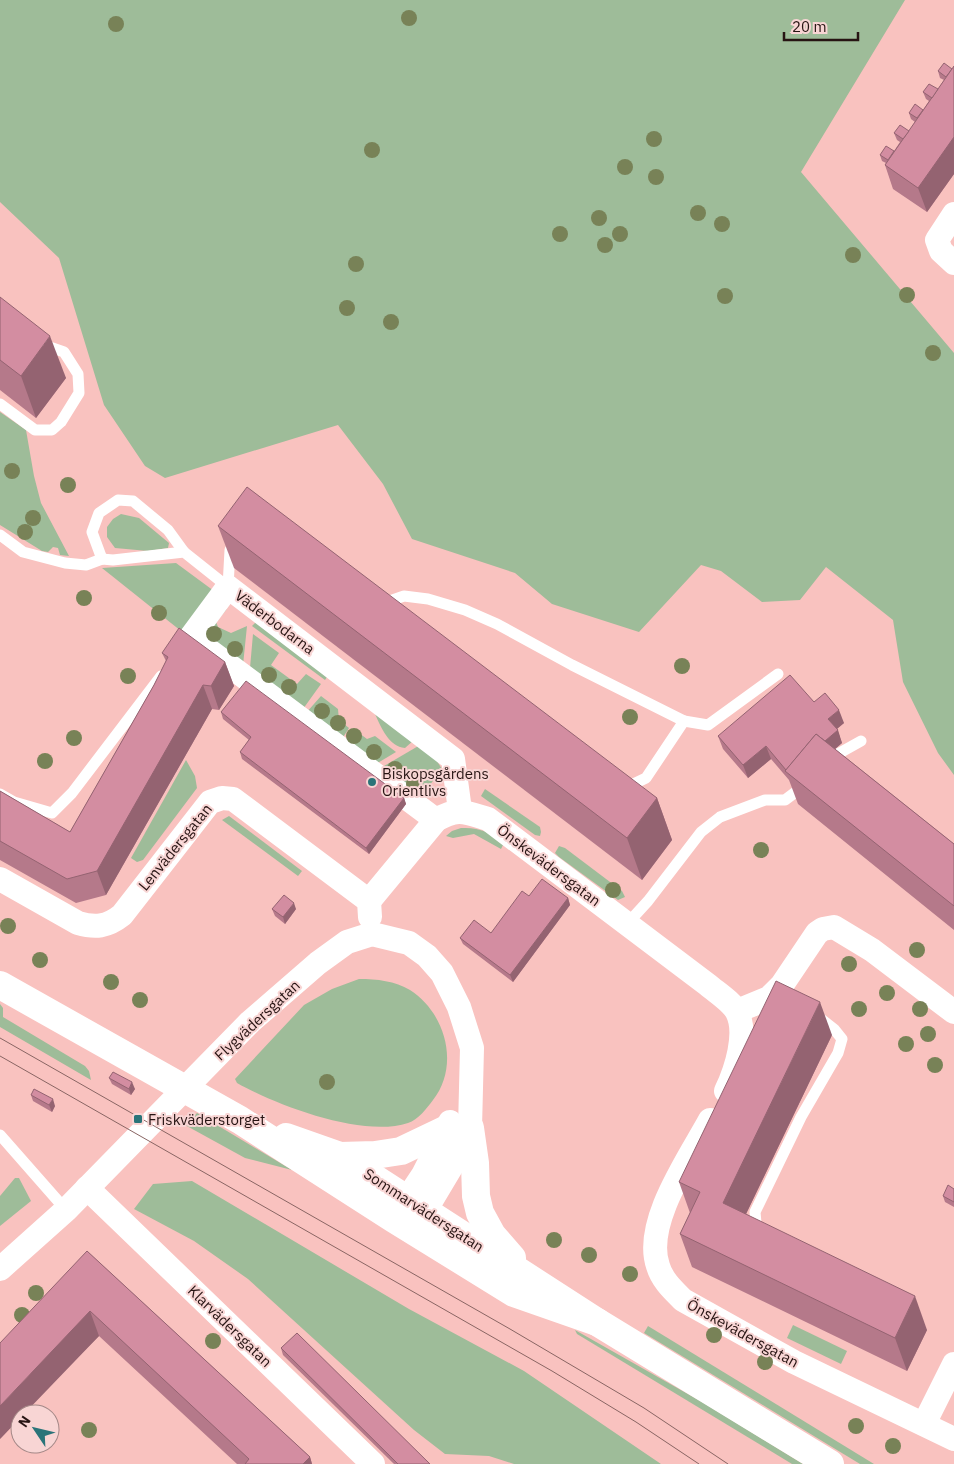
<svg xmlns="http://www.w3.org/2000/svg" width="954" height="1464" font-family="'IBM Plex Sans',sans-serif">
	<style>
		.green { fill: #9ebc99 }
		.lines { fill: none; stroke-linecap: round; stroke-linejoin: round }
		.service { stroke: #fff; stroke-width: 11 }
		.minor { stroke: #fff; stroke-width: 24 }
		.tertiary { stroke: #fff; stroke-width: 28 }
		.tram { stroke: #896563; stroke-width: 1 }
		.tree { fill: #788257 }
		.wall { fill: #b5798a }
		.shaded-wall { fill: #946371 }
		.building { fill: #d38da1; stroke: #946371 }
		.poi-dot { fill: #2a7479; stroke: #f8d5d4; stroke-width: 2 }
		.labels { text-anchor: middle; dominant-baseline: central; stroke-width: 4; stroke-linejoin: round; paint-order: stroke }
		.street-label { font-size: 15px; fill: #271413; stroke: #f8d5d4 }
		.poi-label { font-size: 15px; fill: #271413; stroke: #f8d5d4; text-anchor: start }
	</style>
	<rect width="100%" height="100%" fill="#f9c2bf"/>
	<g class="green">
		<path d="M0,0H905L801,172L954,353V775L938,753L903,682L893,620L826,567L800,600L762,602L721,571L701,565L639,632L552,604L515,573L412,539L383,484L338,425L165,478L145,466L104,405L59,258L0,202Z"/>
		<path d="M0,412L26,430L34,476L41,503L69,556L60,555L58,548L53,547L48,552L42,551L0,525Z"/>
		<path d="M121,514L139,518L169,543L168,548L148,551L115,548L107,537V527L113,519Z"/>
		<path d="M176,563L214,591L181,631L102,568Z"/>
		<path d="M227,609L216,622L218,627L231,633L247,626L243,665L203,638L218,615Z"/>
		<path d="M257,621L329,674L325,680L252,626Z"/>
		<path d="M253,634L279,653L271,665L297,684L306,674L321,684L303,709L250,668Z"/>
		<path d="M321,696L338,709L339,720L349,728L342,739L306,713Z"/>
		<path d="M375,714L414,740L405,748C389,747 381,727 375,714Z"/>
		<path d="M355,730L367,739L375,736L396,752L376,764L349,740Z"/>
		<path d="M420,745L435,758L442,769L423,794L419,796L379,769Z"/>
		<path d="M186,760L195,776L197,788L143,860L137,862L131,858Z"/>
		<path d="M485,789L540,827L541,832L540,836L535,835L481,796Z"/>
		<path d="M229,816L302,871L298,876L222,820Z"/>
		<path d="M461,828C479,827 490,832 504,843L501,849L474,834L453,838L446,836L452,831Z"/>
		<path d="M559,846L565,848L622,891L625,897L618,900L559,857L555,853Z"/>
		<path d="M359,979C377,979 395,981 410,990C446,1013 460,1066 433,1100C427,1108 418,1120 408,1123C363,1138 278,1106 237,1083L235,1079L304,1005L332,989Z"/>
		<path d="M0,1004L3,1008V1017L85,1066L89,1071L91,1080L0,1027Z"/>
		<path d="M197,1113L292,1170L245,1158L185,1125Z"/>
		<path d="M15,1178H19L31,1201L0,1226V1196Z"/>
		<path d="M192,1181L409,1309L524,1371L661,1464H514L489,1456L445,1454L414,1430L248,1279L194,1241L134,1209L153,1184Z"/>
		<path d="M793,1325L847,1351L841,1364L787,1338Z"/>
		<path d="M648,1326L874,1464H860L644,1333Z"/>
		<path d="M575,1330L702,1402L803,1464H792L577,1334Z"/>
	</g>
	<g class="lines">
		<g class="service">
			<path d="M0,404L35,430H52L61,422L79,393L78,374L64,352L41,344"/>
			<path d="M0,535L23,552L65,563L86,565L102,559L113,560L184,552L228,587"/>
			<path d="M102,559L92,532L99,513L118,500L133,501L168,530L184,552"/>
			<path d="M228,587L230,550L235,543"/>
			<path d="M381,604L404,596L428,599L465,610L497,624L572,665L684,721L646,778L625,788L623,787"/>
			<path d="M684,721L708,725L778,674"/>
			<path d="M827,760L861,741"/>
			<path d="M0,794L14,802L52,813L72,793L161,676"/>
			<path d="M627,924L648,901L701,832L720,817L765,800H785L805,785"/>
			<path d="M0,1135L66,1210"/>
			<path d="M757,1234L755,1212L801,1117L838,1053L842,1039L834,1029L816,1015"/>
		</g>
		<g class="minor">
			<path d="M954,214L937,240L941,251L954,263"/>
			<path d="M436,820L191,637L228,587L453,759L460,810"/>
			<path d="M0,879L78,923C95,928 107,927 122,915L210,802L222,798L233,799L369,901L370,917"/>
			<path d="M369,901L436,820C458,807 465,812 488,819L708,985C716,992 732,1002 737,1012C748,1033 736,1070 726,1091"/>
			<path d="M737,1011L769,998L782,985L817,933L823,929L834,927L872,950L954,1012"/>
			<path d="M710,1120C690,1157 643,1223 658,1266C662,1280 673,1290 683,1300L794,1362L954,1439"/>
			<path d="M87,1188L373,1464"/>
			<path d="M397,1214L423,1175L450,1122"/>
			<path d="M0,1269L66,1210L250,1022L318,963L347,942L372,934L409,943L427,956L442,973L459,1007L472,1048L470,1128L459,1154L416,1226"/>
			<path d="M924,1424L954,1364"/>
		</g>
		<g class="tertiary">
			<path d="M0,985L240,1120L394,1219L514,1293L597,1322"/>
			<path d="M470,1128L475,1163L476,1196L480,1213L492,1235L512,1258"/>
			<path d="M286,1137L340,1156L597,1322L830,1464"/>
			<path d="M340,1156L375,1155L401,1151L445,1130"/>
		</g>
		<g class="tram">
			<path d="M0,1038L510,1329L644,1408L728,1464"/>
			<path d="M0,1056L552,1371L636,1422L699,1464"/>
		</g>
	</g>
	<g class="tree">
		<circle cx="409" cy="18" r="8"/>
		<circle cx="116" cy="24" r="8"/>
		<circle cx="654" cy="139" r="8"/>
		<circle cx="372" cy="150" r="8"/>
		<circle cx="625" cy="167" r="8"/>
		<circle cx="656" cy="177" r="8"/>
		<circle cx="698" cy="213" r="8"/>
		<circle cx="599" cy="218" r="8"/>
		<circle cx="722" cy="224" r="8"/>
		<circle cx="560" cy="234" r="8"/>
		<circle cx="620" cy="234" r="8"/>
		<circle cx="605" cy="245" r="8"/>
		<circle cx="853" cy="255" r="8"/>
		<circle cx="356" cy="264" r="8"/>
		<circle cx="907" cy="295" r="8"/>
		<circle cx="725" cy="296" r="8"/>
		<circle cx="347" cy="308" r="8"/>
		<circle cx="391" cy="322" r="8"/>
		<circle cx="933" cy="353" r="8"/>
		<circle cx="12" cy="471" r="8"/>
		<circle cx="68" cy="485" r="8"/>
		<circle cx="33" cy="518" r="8"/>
		<circle cx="25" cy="532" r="8"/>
		<circle cx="84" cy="598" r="8"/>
		<circle cx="159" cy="613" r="8"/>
		<circle cx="214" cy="634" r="8"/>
		<circle cx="235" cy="649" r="8"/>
		<circle cx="682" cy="666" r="8"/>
		<circle cx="269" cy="675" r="8"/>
		<circle cx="128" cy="676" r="8"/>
		<circle cx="289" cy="687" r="8"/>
		<circle cx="322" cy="711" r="8"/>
		<circle cx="630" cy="717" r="8"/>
		<circle cx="338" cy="723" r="8"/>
		<circle cx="354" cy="736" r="8"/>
		<circle cx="74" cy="738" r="8"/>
		<circle cx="374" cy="752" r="8"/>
		<circle cx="45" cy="761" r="8"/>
		<circle cx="395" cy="769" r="8"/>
		<circle cx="414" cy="784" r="8"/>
		<circle cx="761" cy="850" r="8"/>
		<circle cx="613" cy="890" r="8"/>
		<circle cx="8" cy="926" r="8"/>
		<circle cx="917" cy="950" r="8"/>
		<circle cx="40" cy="960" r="8"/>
		<circle cx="849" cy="964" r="8"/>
		<circle cx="111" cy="982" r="8"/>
		<circle cx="887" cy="993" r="8"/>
		<circle cx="140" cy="1000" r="8"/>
		<circle cx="859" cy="1009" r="8"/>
		<circle cx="920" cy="1009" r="8"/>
		<circle cx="928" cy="1034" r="8"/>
		<circle cx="906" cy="1044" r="8"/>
		<circle cx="935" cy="1065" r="8"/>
		<circle cx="327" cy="1082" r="8"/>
		<circle cx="554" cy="1240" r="8"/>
		<circle cx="589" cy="1255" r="8"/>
		<circle cx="630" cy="1274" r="8"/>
		<circle cx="36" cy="1293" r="8"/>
		<circle cx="22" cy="1315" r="8"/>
		<circle cx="714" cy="1335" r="8"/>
		<circle cx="213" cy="1341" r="8"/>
		<circle cx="765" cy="1362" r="8"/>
		<circle cx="856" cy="1426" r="8"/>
		<circle cx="89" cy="1430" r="8"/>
		<circle cx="893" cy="1446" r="8"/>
	</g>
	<g class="wall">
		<path d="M954,66V174L927,212L893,189L885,165L886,163L882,161L880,155L894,151L900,142L897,140L894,133L909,131L915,122L911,119L909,113L923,110L929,101L926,99L923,92L938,89L944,80L940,78L938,71L952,69Z"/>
		<path d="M0,297L66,378L36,418L0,390Z"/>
		<path d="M218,526L657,798L672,840L642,880L234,568Z"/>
		<path d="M162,653L225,662L234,686L219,710L212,709L106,895L76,903L0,860V791L70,832L154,685L166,661Z"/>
		<path d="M814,702L844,723L837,729L842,743L835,749L954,844V930L798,804L789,780L771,759L748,778L723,749L718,736Z"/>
		<path d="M221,712L404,798L406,804L369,854L242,759L240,752L249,740L223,719Z"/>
		<path d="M529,896L568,898L570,905L513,982L463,944L460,938L491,933Z"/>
		<path d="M272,909H296L285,924L275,916Z"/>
		<path d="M832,1035L746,1214L927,1330L907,1371L692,1267L680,1234L690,1213L679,1182Z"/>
		<path d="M109,1078L135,1089L131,1095L112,1084Z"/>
		<path d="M31,1095L55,1106L52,1112L33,1101Z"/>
		<path d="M954,1189V1207L945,1202L943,1196Z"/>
		<path d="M87,1251L310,1457L312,1464H237L99,1336L20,1414V1418L0,1439Z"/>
		<path d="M281,1348L430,1464H394L283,1355Z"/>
	</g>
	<g class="shaded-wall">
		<path d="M954,137V174L927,212L918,188Z"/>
		<path d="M50,336L66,378L36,418L21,376Z"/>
		<path d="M225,662L234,686L219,710L211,686Z"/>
		<path d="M203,685L212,709L106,895L97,871Z"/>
		<path d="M839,710L844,723L833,732L828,719Z"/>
		<path d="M838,730L842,743L798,781L788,772Z"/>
		<path d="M766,746L771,759L748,778L743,765Z"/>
		<path d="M404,798L406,804L369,854L366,848Z"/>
		<path d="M657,798L672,840L642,880L627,838Z"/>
		<path d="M568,898L570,905L513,982L510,975Z"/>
		<path d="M294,903L296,909L285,924L283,917Z"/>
		<path d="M820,1002L832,1035L735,1237L723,1203Z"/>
		<path d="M132,1082L135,1089L131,1095L129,1089Z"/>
		<path d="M53,1099L55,1106L52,1112L49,1105Z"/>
		<path d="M915,1296L927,1330L907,1371L895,1338Z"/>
		<path d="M90,1311L99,1336L24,1414H20V1418L0,1439V1406Z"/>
		<path d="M310,1457L312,1464H303Z"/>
	</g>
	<g class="building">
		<path d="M944,63L952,69L946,77L938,71Z"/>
		<path d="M954,66V137L918,188L885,165Z"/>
		<path d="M929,84L938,89L932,98L923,92Z"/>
		<path d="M915,104L923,110L917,118L909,113Z"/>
		<path d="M900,125L909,131L903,139L894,133Z"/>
		<path d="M886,146L894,151L888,160L880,155Z"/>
		<path d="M0,297L50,336L21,376L0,360Z"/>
		<path d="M247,487L657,798L627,838L218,526Z"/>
		<path d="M179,628L225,662L211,686L203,685L97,871L67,879L0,841V791L70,832L154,685L168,657L162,653Z"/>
		<path d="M790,675L814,702L825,693L839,710L828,719L838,730L825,741L816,734L786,770L766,746L743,765L718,736Z"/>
		<path d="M246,681L404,798L366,848L240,752L251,737L221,712Z"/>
		<path d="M816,734L954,844V906L785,771Z"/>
		<path d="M542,879L568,898L510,975L460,938L474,920L491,933L522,891L529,896Z"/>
		<path d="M284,895L294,903L283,917L272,909Z"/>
		<path d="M776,981L820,1002L723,1203L915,1296L895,1338L680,1234L700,1192L679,1182Z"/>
		<path d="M113,1072L132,1082L129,1089L109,1078Z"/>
		<path d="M34,1089L53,1099L49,1105L31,1095Z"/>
		<path d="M948,1185L954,1189V1202L943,1196Z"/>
		<path d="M87,1251L310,1457L303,1464H245L249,1459L90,1311L0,1406V1343Z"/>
		<path d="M297,1333L430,1464H398L281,1348Z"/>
	</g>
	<g class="poi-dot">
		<circle cx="372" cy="782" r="5"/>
		<rect x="133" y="1114" width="10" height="10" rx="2.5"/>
	</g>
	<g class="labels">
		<g class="street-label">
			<text transform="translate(275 622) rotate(37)">Väderbodarna</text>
			<text transform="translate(175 847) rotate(-51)">Lenvädersgatan</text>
			<text transform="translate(549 865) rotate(37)">Önskevädersgatan</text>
			<text transform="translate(257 1020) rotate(-43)">Flygvädersgatan</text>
			<text transform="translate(424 1210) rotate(33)">Sommarvädersgatan</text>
			<text transform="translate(230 1326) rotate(44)">Klarvädersgatan</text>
			<text transform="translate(743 1333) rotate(29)">Önskevädersgatan</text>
		</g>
		<g class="poi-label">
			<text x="382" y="773">Biskopsgårdens<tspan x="382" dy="17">Orientlivs</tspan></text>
			<text x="148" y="1119">Friskväderstorget</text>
		</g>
	</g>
	<g transform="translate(35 1429) rotate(305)"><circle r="24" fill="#f8d5d4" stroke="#a48887"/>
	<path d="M0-4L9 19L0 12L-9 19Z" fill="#2a7479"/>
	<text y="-8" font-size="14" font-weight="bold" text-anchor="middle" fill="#271413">N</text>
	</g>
	<path d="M784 32v8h74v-8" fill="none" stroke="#271413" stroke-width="2.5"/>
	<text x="792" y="32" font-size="15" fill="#271413" stroke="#f8d5d4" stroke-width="4" paint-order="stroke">20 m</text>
</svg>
